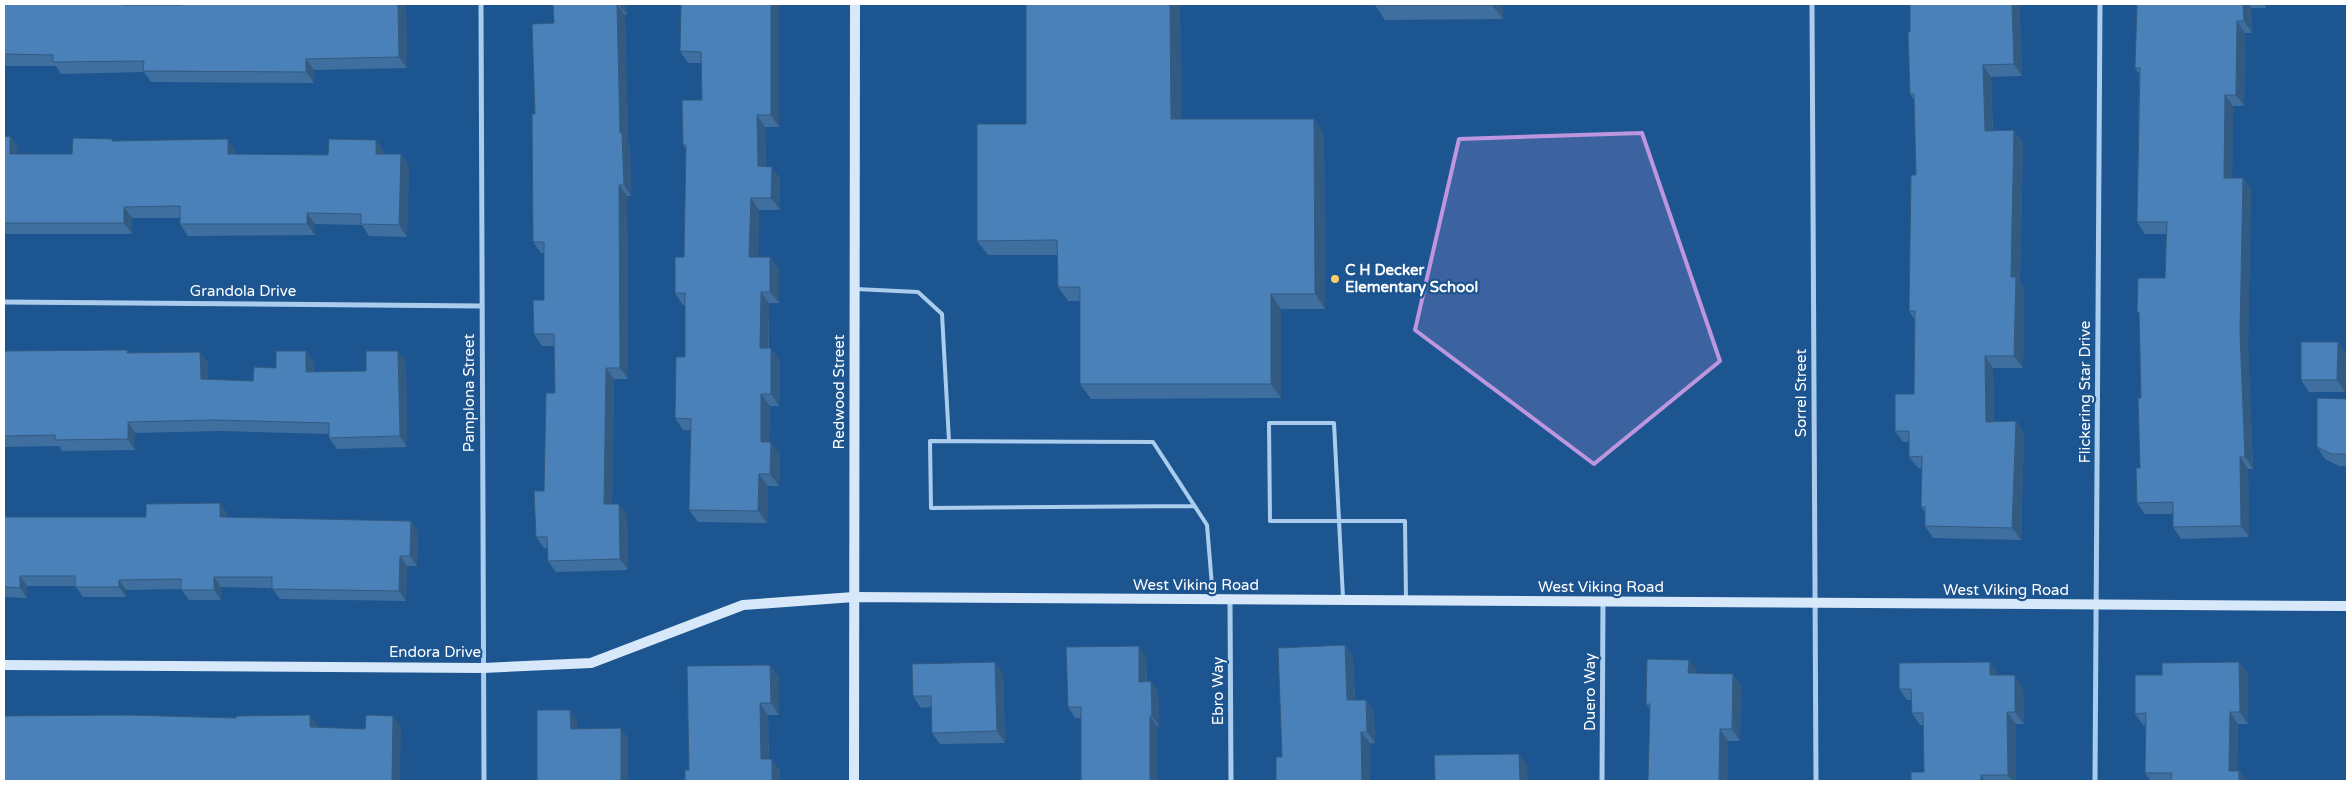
<svg xmlns="http://www.w3.org/2000/svg" width="2351" height="785" font-family="'Varela Round',sans-serif">
	<style>
		.lines { fill: none; stroke-linecap: round; stroke-linejoin: round }
		.lane { stroke: #aacdee; stroke-width: 4 }
		.street { stroke: #aacdee; stroke-width: 5 }
		.secondary { stroke: #d7e8fa; stroke-width: 10 }
		.wall { fill: #3f6f9e }
		.shaded-wall { fill: #335a81 }
		.building { fill: #4981b8; stroke: #335a81 }
		.marked { fill: #bd96df; fill-opacity: 0.2; stroke: #bd96df; stroke-width: 4; stroke-linejoin: round }
		.poi-dot { fill: #ffca67; stroke: #1c5590; stroke-width: 2 }
		.labels { text-anchor: middle; dominant-baseline: central; stroke-width: 4.5; stroke-linejoin: round; paint-order: stroke }
		.poi-label { font-size: 15px; font-weight: bold; fill: #fff; stroke: #1c5590; text-anchor: start }
		.street-label { font-size: 15px; fill: #fff; stroke: #1c5590 }
	</style>
	<rect width="100%" height="100%" fill="#1c5590"/>
	<g class="lines">
		<g class="lane">
			<path d="M855,289L918,292L942,314L949,441"/>
			<path d="M1194,506L931,508L930,441L1153,442L1207,525L1213,598"/>
			<path d="M1343,598L1334,423H1269L1270,521H1405L1406,599"/>
		</g>
		<g class="street">
			<path d="M481,4L484,781"/>
			<path d="M1812,4L1816,781"/>
			<path d="M4,302L481,306"/>
			<path d="M1230,600L1231,781"/>
			<path d="M1602,781L1603,602"/>
			<path d="M2095,781L2100,4"/>
		</g>
		<g class="secondary">
			<path d="M4,665L483,668L591,663L743,605L854,597L2347,606"/>
			<path d="M854,781L855,4"/>
		</g>
	</g>
	<g class="wall">
		<path d="M4,4H130V5L406,4L407,68L314,70V83L151,82L144,72L61,74L56,66H4Z"/>
		<path d="M553,4H626L627,15H625L628,141L630,145L631,196H627L628,379H614L612,504H619L627,515L628,570L556,572L548,561L547,548H544L536,537L544,491L555,393L554,346H542L534,334L544,300V253H541L533,242L535,114L554,23Z"/>
		<path d="M779,4V127H765L766,167L780,178V210H759L758,257H770L779,269V303H769V348L780,360L779,406H770L769,442L780,453L779,486H768L767,523L698,522L689,510L691,430H683L675,418L685,357V305H683L675,293L684,257L686,150L683,145L702,100L701,63H688L680,51Z"/>
		<path d="M1026,4H1180L1181,119L1324,133L1325,309H1281V398L1091,399L1080,384V301H1068L1058,287L1057,255H988L977,241L1026,124Z"/>
		<path d="M1375,4H1502L1503,19L1385,20L1375,5Z"/>
		<path d="M1910,4H2020V23L2022,76L1991,77L1993,131L2023,142L2020,282L2024,288L2023,368H1993L1994,421H2016L2024,433L2021,540L1933,538L1925,526V513L1921,507L1922,468H1918L1909,457V442H1903L1895,431L1914,394L1915,320L1909,311L1916,175L1914,100L1910,94Z"/>
		<path d="M2137,4H2265L2266,8H2251L2252,33H2245L2244,106H2233L2232,178H2243L2251,189L2248,346L2253,469H2248L2249,537L2181,539L2173,527V514H2145L2137,503L2140,468L2141,398L2139,314L2137,312L2165,278L2166,234H2145L2137,222L2139,74L2135,68Z"/>
		<path d="M10,136L18,148V154H72L113,141L235,150V154L328,155L384,151V154H401L409,166L407,237L369,236L362,225L315,224V235L188,236L180,224V218H132V234H5L4,233V137Z"/>
		<path d="M2338,342L2346,354L2345,392H2309L2301,380Z"/>
		<path d="M127,350L129,353L208,362V380L253,381L276,368L314,362V372L366,371L406,361L407,447L337,449L329,438V434L220,431L135,433V450L62,451L59,446L4,447V351Z"/>
		<path d="M2347,399V466H2339L2325,459L2317,447Z"/>
		<path d="M220,503L227,514V517L411,521L418,532L417,566H407L406,601L280,599L272,588L221,587V600H189L181,589L126,590V597H83L75,586H27V598L4,597V517H146Z"/>
		<path d="M1345,645L1353,657L1355,700H1366L1374,712L1375,743L1282,757Z"/>
		<path d="M1139,646L1146,657L1147,681H1151L1158,692L1159,726H1157V781H1081V718H1075L1068,707Z"/>
		<path d="M1689,660L1697,671V674H1733L1741,686L1740,741H1728L1727,781H1648L1650,709L1646,704Z"/>
		<path d="M1990,662L1998,673V675L2023,687L2024,724H2016V781H1911L1924,772L1923,725H1920L1912,713V700H1907L1899,689Z"/>
		<path d="M2239,662L2248,673V724H2238L2237,771H2239L2247,781H2151L2145,773V725H2143L2135,714L2162,675Z"/>
		<path d="M770,665L779,677V715H768L769,759L780,771L689,770Z"/>
		<path d="M1003,674L1005,743L940,744L932,733V707L921,708L913,696Z"/>
	</g>
	<g class="shaded-wall">
		<path d="M123,4H130V17L123,5Z"/>
		<path d="M398,4H406L407,68L399,57Z"/>
		<path d="M617,4L625,15L628,141L630,145L631,196L624,185L620,133Z"/>
		<path d="M619,4H626L627,15Z"/>
		<path d="M771,4H779V127L771,115Z"/>
		<path d="M1170,4H1180L1181,134L1171,119Z"/>
		<path d="M1492,4H1502L1503,19L1492,5Z"/>
		<path d="M2012,4H2020V23L2022,76L2014,64Z"/>
		<path d="M2243,4H2248L2251,8L2252,33L2244,21Z"/>
		<path d="M2237,21L2245,33L2244,106L2236,95Z"/>
		<path d="M306,59L314,70V83L306,72Z"/>
		<path d="M1983,65L1991,77L1993,143L1985,131Z"/>
		<path d="M2225,95L2233,106L2232,189L2224,178Z"/>
		<path d="M757,115L765,127L766,178L758,166Z"/>
		<path d="M1314,119L1324,133L1325,309L1315,294Z"/>
		<path d="M2014,130L2023,142L2020,282L2024,288L2023,368L2014,356L2011,277Z"/>
		<path d="M10,136L18,148V165L10,154Z"/>
		<path d="M228,139L235,150L236,166L228,154Z"/>
		<path d="M376,140L384,151V165L376,154Z"/>
		<path d="M401,154L409,166L407,237L399,225Z"/>
		<path d="M772,167L780,178V210L771,198Z"/>
		<path d="M2243,178L2251,189L2248,346L2253,469L2245,457L2240,334Z"/>
		<path d="M619,185L627,196L628,379L620,368Z"/>
		<path d="M751,198L759,210L758,269L749,257Z"/>
		<path d="M124,207L132,218V234L124,223Z"/>
		<path d="M307,213L315,224V235L307,224Z"/>
		<path d="M770,257L779,269V303L770,292Z"/>
		<path d="M761,292L769,303L768,360L760,348Z"/>
		<path d="M1271,294L1281,309V398L1271,384Z"/>
		<path d="M2338,342L2346,354L2345,392L2337,380Z"/>
		<path d="M771,348L780,360L779,406L771,394Z"/>
		<path d="M306,351L314,362L313,383L306,372Z"/>
		<path d="M398,351L406,361L407,447L400,436Z"/>
		<path d="M200,352L208,362V390L201,379Z"/>
		<path d="M1985,356L1993,368L1994,433L1986,422Z"/>
		<path d="M606,368L614,379L612,516L604,504Z"/>
		<path d="M761,394L770,406L769,453L761,442Z"/>
		<path d="M2016,421L2024,433L2021,540L2012,528Z"/>
		<path d="M128,422L135,433V450L128,439Z"/>
		<path d="M771,442L780,453L779,486L770,474Z"/>
		<path d="M2240,457L2248,469L2249,537L2241,526Z"/>
		<path d="M759,474L768,486L767,523L758,511Z"/>
		<path d="M220,503L227,514L228,527L220,517Z"/>
		<path d="M619,504L627,515L628,570L620,559Z"/>
		<path d="M411,521L418,532L417,566L410,556Z"/>
		<path d="M400,556L407,566L406,601L399,591Z"/>
		<path d="M20,576L27,586V598L20,588Z"/>
		<path d="M214,577L221,587V600L214,590Z"/>
		<path d="M119,580L126,590V597L119,587Z"/>
		<path d="M1345,645L1353,657L1355,712L1347,700Z"/>
		<path d="M1139,646L1146,657L1147,692L1139,682Z"/>
		<path d="M1689,660L1697,671V685L1688,673Z"/>
		<path d="M995,662L1003,674L1005,743L997,731Z"/>
		<path d="M1990,662L1998,673V687L1990,675Z"/>
		<path d="M2239,662L2248,673V724L2240,712Z"/>
		<path d="M770,665L779,677V715L771,703Z"/>
		<path d="M1733,674L1741,686L1740,741L1732,729Z"/>
		<path d="M2015,675L2023,687L2024,724L2015,712Z"/>
		<path d="M1151,681L1158,692L1159,726L1152,716Z"/>
		<path d="M1366,700L1374,712L1375,743L1367,732Z"/>
		<path d="M760,703L768,715L769,771L761,759Z"/>
		<path d="M570,710L577,720L578,740L571,729Z"/>
		<path d="M2007,712L2016,724V781H2012L2008,775Z"/>
		<path d="M2230,712L2238,724L2237,781L2229,771Z"/>
		<path d="M310,715L318,726V738L310,727Z"/>
		<path d="M393,716L401,727L400,781H392Z"/>
		<path d="M1150,716L1157,726V781H1150Z"/>
		<path d="M621,728L628,738V781H621Z"/>
		<path d="M1720,729L1728,741L1727,781H1719Z"/>
		<path d="M1361,732L1370,743V781H1362Z"/>
		<path d="M1519,754L1527,765L1528,781H1520Z"/>
		<path d="M772,759L780,771V781H772Z"/>
		<path d="M2239,771L2247,781H2239Z"/>
		<path d="M1981,775L1985,781H1981Z"/>
	</g>
	<g class="building">
		<path d="M4,4H123V5H182V4H398L399,57L306,59V72L143,71L144,61L53,62V55L4,54Z"/>
		<path d="M553,4H617L620,133H622L624,185H619L620,368H606L604,504H619L620,559L548,561L547,537H536L534,491H544L546,393H555L554,334H534L533,300H544V242H533L532,114H535L532,24L554,23Z"/>
		<path d="M681,4H771V115H757L758,166L772,167L771,198H751L749,257H770V292H761L760,348H771V394H761V442H771L770,474H759L758,511L689,510L691,419L675,418L676,357H685V293H675V257H684L686,145H683L682,100H702L701,52L680,51Z"/>
		<path d="M1026,4H1170L1171,119H1314L1315,294H1271V384H1080V287H1058L1057,240L977,241V124H1026Z"/>
		<rect x="1375" y="4" width="117" height="1"/>
		<path d="M1910,4H2012L2014,64L1983,65L1985,131L2014,130L2011,277H2016L2014,356H1985L1986,422L2016,421L2012,528L1925,526V507H1921L1922,456L1909,457V431H1895V394H1914L1915,311H1909L1911,175H1916L1914,94H1910L1908,32H1910Z"/>
		<path d="M2137,4H2243L2244,21H2237L2236,95H2225L2224,178H2243L2240,334L2245,457H2240L2241,526L2173,527V502L2137,503L2136,468H2140L2138,398H2141L2139,312H2137L2138,278H2165L2167,222H2137L2140,68H2135Z"/>
		<path d="M10,136V154H72L73,138L112,139V141L228,139V154L328,155L329,139L376,140V154H401L399,225L361,224V214L307,213V224H180V206L124,207V223H4V137Z"/>
		<path d="M2301,342H2338L2337,380H2301Z"/>
		<path d="M127,350V353L200,352L201,379L253,381L254,367L276,368V351H306V372L366,371V351H398L400,436L329,438V423L213,420L128,422V439L55,440V435L4,436V351Z"/>
		<path d="M2317,398L2347,399V454H2331L2317,447Z"/>
		<path d="M220,503V517L411,521L410,556H400L399,591L272,589V577H214V590H181V579L119,580V587H75V576H20V588L4,587V517H146V504Z"/>
		<path d="M1345,645L1347,700H1366L1367,732H1361L1362,781H1276V757H1282L1278,648Z"/>
		<path d="M1139,646V682L1151,681L1152,716H1150V781H1081V707H1068L1066,647Z"/>
		<path d="M1647,659L1689,660L1688,673L1733,674L1732,729H1720L1719,781H1648L1650,704H1646Z"/>
		<path d="M995,662L997,731L932,733L931,696H913L912,664Z"/>
		<path d="M1990,662V675H2015V712H2007L2008,775H1981V781H1911V772H1924L1923,713H1912L1911,689H1899V663Z"/>
		<path d="M2239,662L2240,712H2230L2229,771H2239V781H2171L2172,773H2145L2146,713L2135,714V675H2162V663Z"/>
		<path d="M770,665L771,703H760L761,759H772V781H685V770H689L687,666Z"/>
		<path d="M537,710H570L571,729L621,728V781H537Z"/>
		<path d="M128,715L236,718V716L310,715V727L365,729L366,715L393,716L392,781H4V716Z"/>
		<path d="M1519,754L1520,781H1435L1434,755Z"/>
	</g>
	<path class="marked" d="M1642,133L1720,361L1594,464L1415,330L1459,139Z"/>
	<circle class="poi-dot" cx="1335" cy="279" r="5"/>
	<g class="labels">
		<g class="poi-label">
			<text x="1345" y="270">C H Decker<tspan x="1345" dy="17">Elementary School</tspan></text>
		</g>
		<g class="street-label">
			<text x="243" y="291">Grandola Drive</text>
			<text transform="translate(839 392) rotate(-90)">Redwood Street</text>
			<text transform="translate(2085 392) rotate(-90)">Flickering Star Drive</text>
			<text transform="translate(469 393) rotate(-90)">Pamplona Street</text>
			<text transform="translate(1801 393) rotate(-90)">Sorrel Street</text>
			<text x="1196" y="585">West Viking Road</text>
			<text x="1601" y="587">West Viking Road</text>
			<text x="2006" y="590">West Viking Road</text>
			<text x="435" y="652">Endora Drive</text>
			<text transform="translate(1218 691) rotate(-90)">Ebro Way</text>
			<text transform="translate(1590 692) rotate(-90)">Duero Way</text>
		</g>
	</g>
	<rect width="2351" height="785" fill="none" stroke="#ffffff" stroke-width="10"/>
</svg>
